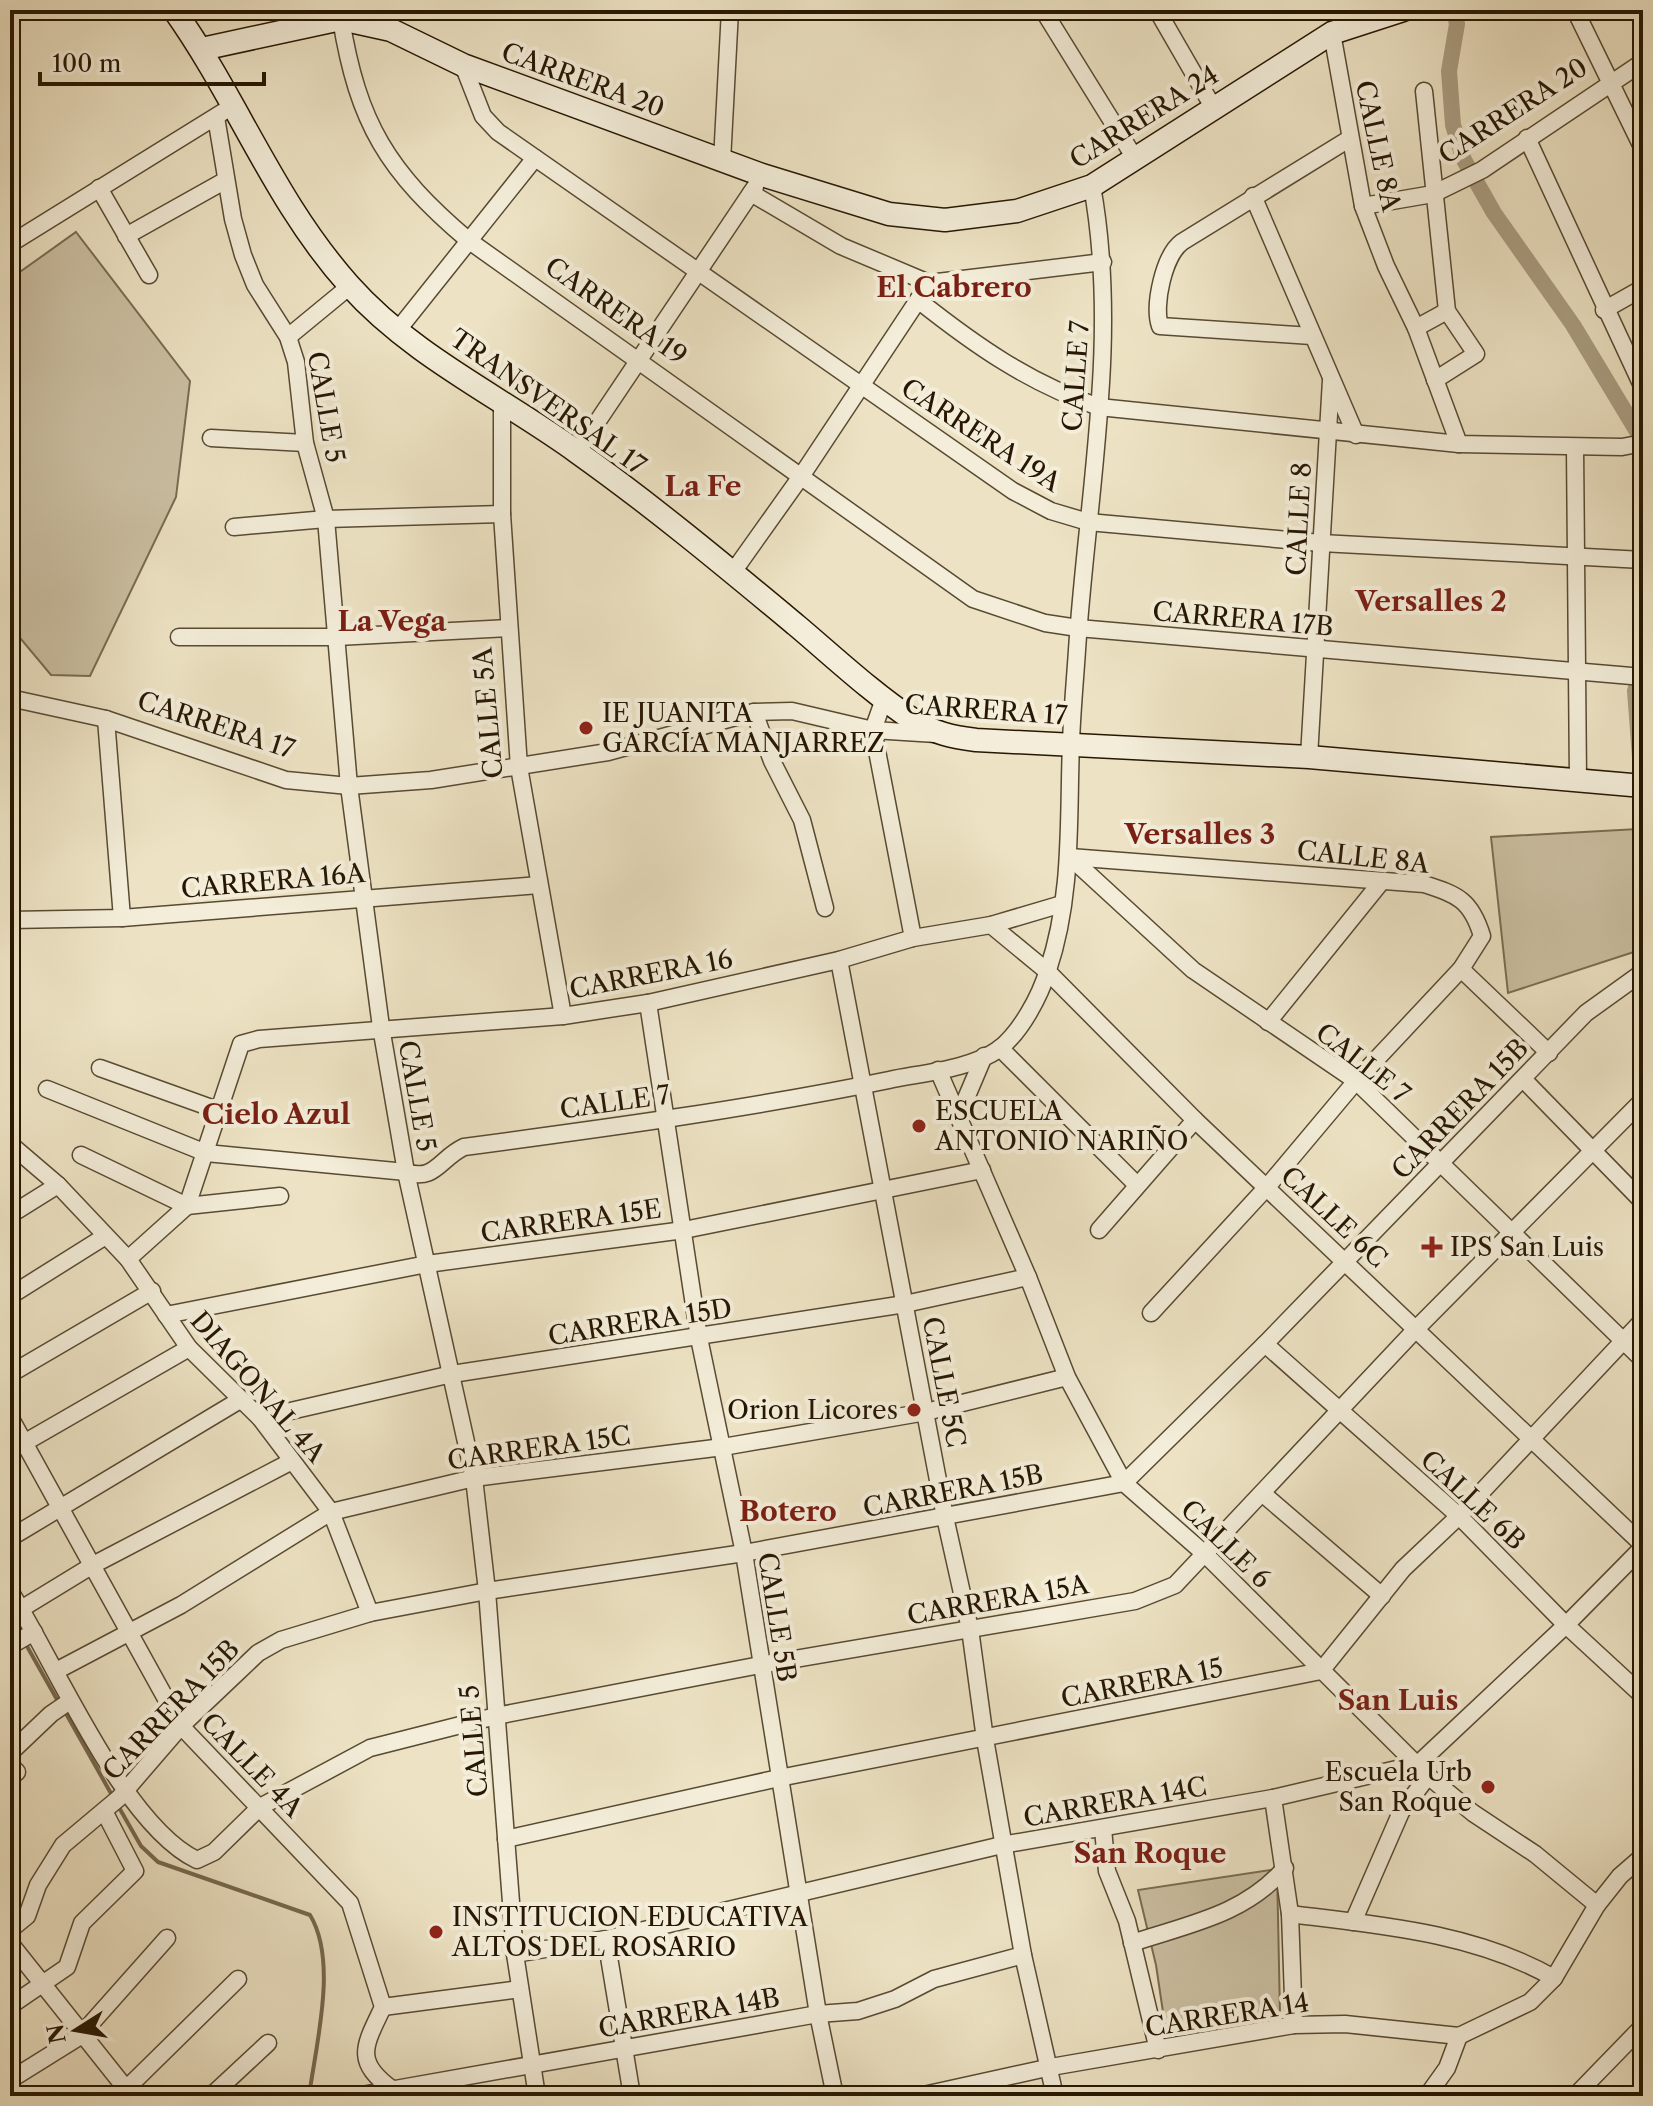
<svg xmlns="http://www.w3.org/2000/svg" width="1653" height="2106" font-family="'Libre Caslon Text',serif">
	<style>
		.green { fill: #cbc0a3; stroke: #796c52; stroke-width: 2 }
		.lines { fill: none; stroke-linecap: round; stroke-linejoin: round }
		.stream { stroke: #76684f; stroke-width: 4 }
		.canal { stroke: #aa9e82; stroke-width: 16 }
		.street-casing { stroke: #584a32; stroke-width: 19 }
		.secondary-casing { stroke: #271702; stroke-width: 25 }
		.street { stroke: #f3edd9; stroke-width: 16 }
		.secondary { stroke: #f3edd9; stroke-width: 22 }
		.poi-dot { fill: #8f2418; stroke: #f3edd9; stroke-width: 3 }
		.labels { text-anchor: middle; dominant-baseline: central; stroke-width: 8; stroke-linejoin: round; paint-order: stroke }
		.street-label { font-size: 26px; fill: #271702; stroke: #f3edd9 }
		.poi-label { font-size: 26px; fill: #271702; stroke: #f3edd9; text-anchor: start }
		.neighbourhood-label { font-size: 28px; font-weight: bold; fill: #7a1f14; stroke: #f3edd9 }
	</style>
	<rect width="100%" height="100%" fill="#ede3c4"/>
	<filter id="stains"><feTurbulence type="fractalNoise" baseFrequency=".0025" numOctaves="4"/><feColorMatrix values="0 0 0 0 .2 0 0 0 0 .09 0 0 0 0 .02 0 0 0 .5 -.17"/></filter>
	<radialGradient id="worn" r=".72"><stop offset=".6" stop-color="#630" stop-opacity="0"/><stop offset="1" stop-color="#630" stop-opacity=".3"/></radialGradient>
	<g class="green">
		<path d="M76,232L190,381L176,497L90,676L51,675L10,626V279Z"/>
		<path d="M1638,829L1643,857V949L1508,993L1491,837Z"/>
		<path d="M1277,1869L1280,2014L1166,2032L1156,1965L1138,1890Z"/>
	</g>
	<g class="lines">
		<g class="stream">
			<path d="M10,1616L20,1633"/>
			<path d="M24,1641L59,1703"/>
			<path d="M64,1710L113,1797"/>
			<path d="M117,1804L141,1846L158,1862L310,1915C338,1961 316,2044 309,2096"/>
		</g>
		<g class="canal">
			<path d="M1454,10L1457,24L1449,71L1453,125L1464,160L1494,213L1573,325L1638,433L1643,449"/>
			<path d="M1643,668L1635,691L1643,797"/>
		</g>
		<g class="street-casing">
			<g id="street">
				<path d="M355,10L341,19C358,124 388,172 468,240L973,599L1045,623L1078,628L1643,677"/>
				<path d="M1043,10L1136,160"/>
				<path d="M1157,10L1213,107"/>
				<path d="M1575,10L1643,149"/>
				<path d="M1332,33L1363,206L1386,266L1416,328L1459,444"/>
				<path d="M463,65L483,116L498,132L1013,491L1051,511L1088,522L1321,543L1643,560"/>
				<path d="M1424,91L1447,311L1476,354L1435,380"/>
				<path d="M216,117L233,219L243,255L255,285L288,337L296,362L305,443L326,519L349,786L381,1027L406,1172L474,1478L487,1591L515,1954L537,2096"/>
				<path d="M1527,138L1643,388"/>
				<path d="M722,161L730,10"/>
				<path d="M99,188L149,275"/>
				<path d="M751,193L841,246L929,283L1103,262"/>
				<path d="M1253,196L1356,435"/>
				<path d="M1363,206L1433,194L1482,170L1643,62"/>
				<path d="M126,236L226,180"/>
				<path d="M10,244L223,112"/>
				<path d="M918,300C976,346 1029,383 1099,407L1459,444L1622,447L1643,443"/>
				<path d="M1604,310L1643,288"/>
				<path d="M1416,328L1447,311"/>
				<path d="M397,331L535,158"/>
				<path d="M1312,336L1160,326C1153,305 1164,255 1182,242L1349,139"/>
				<path d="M288,337L350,286"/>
				<path d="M502,402V514L519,767L563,1016"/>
				<path d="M211,438L305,443"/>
				<path d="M1575,447L1578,781"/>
				<path d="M577,452L755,187"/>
				<path d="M234,527L326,519L502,514"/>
				<path d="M733,572L802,475L924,291"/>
				<path d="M179,637H337L509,628"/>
				<path d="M10,698L106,719L286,780L349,786L431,780L608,752L754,712L792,711L873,730L936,734"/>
				<path d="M884,699L873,730L913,938"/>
				<path d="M754,712L772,761L802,820L825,908"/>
				<path d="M106,719L122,918"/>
				<path d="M1309,757L1331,380"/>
				<path d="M1070,857L1424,884C1458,895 1471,900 1482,936L1461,969L1356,1081L1267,1187L1151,1313"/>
				<path d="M1070,857L1193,970L1356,1081L1643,1360"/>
				<path d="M10,920L122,918L539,885"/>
				<path d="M991,925L1048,972L1195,1120L1643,1545"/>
				<path d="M839,960L945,1517L970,1629L985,1739L1023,1955L1055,2096"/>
				<path d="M1461,969L1549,1053"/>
				<path d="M648,1003L699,1338L744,1553L818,2014L835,2096"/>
				<path d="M1268,1022L1382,881"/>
				<path d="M1000,1048L1136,1184"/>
				<path d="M100,1068L220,1111"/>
				<path d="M938,1070L1028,1277L1067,1377L1124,1483L1206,1555L1428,1776L1473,1813L1535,1854L1597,1905"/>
				<path d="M1523,1079L1643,1202"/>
				<path d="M47,1089L206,1153L406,1172C435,1182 440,1158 464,1147C606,1128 748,1109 889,1080C922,1073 971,1069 999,1049C1021,1032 1040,996 1048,970C1073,896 1068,819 1071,743C1072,712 1075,681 1077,650C1087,495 1120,340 1092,186"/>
				<path d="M959,1115L984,1056"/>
				<path d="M10,1144L58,1185L128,1259L189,1348L260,1418L331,1512L370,1613"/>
				<path d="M81,1155L187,1206L280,1196"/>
				<path d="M10,1215L58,1185"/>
				<path d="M1099,1230L1195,1120"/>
				<path d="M128,1259L187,1206L241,1044L259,1039L563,1016L648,1003L839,960L913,938L991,925L1062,904"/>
				<path d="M10,1296L104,1237"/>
				<path d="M166,1315L427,1264L684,1230L982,1170"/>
				<path d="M1265,1344L1459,1516L1566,1625L1643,1696"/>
				<path d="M10,1374L152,1291"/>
				<path d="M10,1417L181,1726L350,1903L383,2007C365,2045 353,2061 392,2089L394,2096"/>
				<path d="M260,1418L452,1374L905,1304L1028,1277"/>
				<path d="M10,1451L189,1348"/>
				<path d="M1262,1493L1382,1596"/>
				<path d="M10,1538L240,1400"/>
				<path d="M10,1591C55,1662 123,1825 197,1860L214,1852L260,1807L370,1748L496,1716L760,1665L1135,1601L1175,1585L1417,1328L1643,1100"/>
				<path d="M21,1609L93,1565L292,1461"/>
				<path d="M10,1646L34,1632"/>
				<path d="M56,1671L181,1605L331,1512L474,1478L723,1447L926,1412L1067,1377"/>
				<path d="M10,1753L51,1714L70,1701"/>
				<path d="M10,1765L17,1772L10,1778"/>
				<path d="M1273,1798L1290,1914L1294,2025"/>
				<path d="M1103,1829L1107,1871L1127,1921L1158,2050"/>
				<path d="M506,1839L779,1778L1321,1671L1403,1569L1459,1516L1643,1320"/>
				<path d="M1290,1914C1380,1925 1475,1933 1554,1978"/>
				<path d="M1353,1922L1401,1812L1428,1776"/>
				<path d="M10,1930L27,1916L38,1885L63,1845L119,1798L181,1726L238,1672L258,1653L281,1640L370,1613L487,1591L744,1553L1124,1483L1265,1344L1586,1013L1643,972"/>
				<path d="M606,1939L632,2096"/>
				<path d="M10,1943L127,2090"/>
				<path d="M1132,1943C1189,1924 1244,1915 1285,1868"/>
				<path d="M515,1954L606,1939L1002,1845L1273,1798L1418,1764L1566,1625L1643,1547"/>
				<path d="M10,2006L67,1967L82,1923L135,1871L104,1811"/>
				<path d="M383,2007L520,1989"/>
				<path d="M10,2080L79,2037L167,1938"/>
				<path d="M119,2096L238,1979"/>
				<path d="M211,2096L268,2043"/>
				<path d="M356,2096L818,2014L858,2011L895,1999L934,1979L1023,1955"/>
				<path d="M919,2096L1051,2067L1294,2025L1345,2024L1459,2036L1530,2002L1554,1978L1597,1905L1620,1876L1643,1856"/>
				<path d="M1427,2096L1447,2068L1459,2036"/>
				<path d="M1575,2096L1643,2026"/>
			</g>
		</g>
		<g class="secondary-casing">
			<g id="secondary">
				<path d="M174,10C238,100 274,201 349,285C412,356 501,397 577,452C653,506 725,566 796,625C834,657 871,692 913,720C934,733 952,737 976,740L1309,757L1643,786"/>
				<path d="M202,49L341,19L391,30L463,65L762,175L889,214L945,220L1017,211L1092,186L1332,33L1403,10"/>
			</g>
		</g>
		<use href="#street" class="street"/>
		<use href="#secondary" class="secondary"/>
	</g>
	<g class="poi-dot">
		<circle cx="586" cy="728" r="8"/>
		<circle cx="919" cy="1126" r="8"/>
		<path d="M1428 1235h8v8h8v8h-8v8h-8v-8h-8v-8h8z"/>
		<circle cx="914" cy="1410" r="8"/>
		<circle cx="1488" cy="1787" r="8"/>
		<circle cx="436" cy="1932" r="8"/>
	</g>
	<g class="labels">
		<g class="street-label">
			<text transform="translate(583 80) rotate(20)">CARRERA 20</text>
			<text transform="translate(1513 111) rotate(-33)">CARRERA 20</text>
			<text transform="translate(1144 117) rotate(-32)">CARRERA 24</text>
			<text transform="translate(1378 146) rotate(78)">CALLE 8A</text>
			<text transform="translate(616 311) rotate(35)">CARRERA 19</text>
			<text transform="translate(1076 376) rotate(-86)">CALLE 7</text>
			<text transform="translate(548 402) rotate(35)">TRANSVERSAL 17</text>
			<text transform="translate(326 407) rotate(80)">CALLE 5</text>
			<text transform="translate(981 435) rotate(33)">CARRERA 19A</text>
			<text transform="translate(1299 519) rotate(-87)">CALLE 8</text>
			<text transform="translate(1243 619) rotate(5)">CARRERA 17B</text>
			<text transform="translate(986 710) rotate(4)">CARRERA 17</text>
			<text transform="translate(488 713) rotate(-95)">CALLE 5A</text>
			<text transform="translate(216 725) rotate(18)">CARRERA 17</text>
			<text transform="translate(1363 857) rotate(6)">CALLE 8A</text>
			<text transform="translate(273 881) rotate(-5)">CARRERA 16A</text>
			<text transform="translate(651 974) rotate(-11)">CARRERA 16</text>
			<text transform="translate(1363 1063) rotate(38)">CALLE 7</text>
			<text transform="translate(417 1096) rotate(80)">CALLE 5</text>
			<text transform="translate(615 1102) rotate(-8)">CALLE 7</text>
			<text transform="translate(1460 1109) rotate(-46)">CARRERA 15B</text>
			<text transform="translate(1334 1217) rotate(43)">CALLE 6C</text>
			<text transform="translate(571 1221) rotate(-8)">CARRERA 15E</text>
			<text transform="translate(640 1322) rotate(-9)">CARRERA 15D</text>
			<text transform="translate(944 1382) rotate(79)">CALLE 5C</text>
			<text transform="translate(258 1387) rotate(49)">DIAGONAL 4A</text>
			<text transform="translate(539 1448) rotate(-8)">CARRERA 15C</text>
			<text transform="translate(953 1491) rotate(-11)">CARRERA 15B</text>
			<text transform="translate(1473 1500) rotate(43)">CALLE 6B</text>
			<text transform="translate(1226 1544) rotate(44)">CALLE 6</text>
			<text transform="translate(998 1600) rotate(-10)">CARRERA 15A</text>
			<text transform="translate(777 1617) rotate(81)">CALLE 5B</text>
			<text transform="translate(1142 1683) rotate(-11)">CARRERA 15</text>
			<text transform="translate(171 1710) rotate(-46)">CARRERA 15B</text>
			<text transform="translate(474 1741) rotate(-95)">CALLE 5</text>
			<text transform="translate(252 1765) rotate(46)">CALLE 4A</text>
			<text transform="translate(1115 1802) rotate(-10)">CARRERA 14C</text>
			<text transform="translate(689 2013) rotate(-10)">CARRERA 14B</text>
			<text transform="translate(1227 2015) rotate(-9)">CARRERA 14</text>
		</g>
		<g class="poi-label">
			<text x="602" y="713">IE JUANITA<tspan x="602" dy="30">GARCÍA MANJARREZ</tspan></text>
			<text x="935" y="1111">ESCUELA<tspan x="935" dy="30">ANTONIO NARIÑO</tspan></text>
			<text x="1450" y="1247">IPS San Luis</text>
			<text x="898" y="1410" text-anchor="end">Orion Licores</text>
			<text x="1472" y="1772" text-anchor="end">Escuela Urb<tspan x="1472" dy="30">San Roque</tspan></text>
			<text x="452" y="1917">INSTITUCION EDUCATIVA<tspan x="452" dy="30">ALTOS DEL ROSARIO</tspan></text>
		</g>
		<g class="neighbourhood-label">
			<text x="954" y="287">El Cabrero</text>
			<text x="703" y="486">La Fe</text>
			<text x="1431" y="601">Versalles 2</text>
			<text x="392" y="621">La Vega</text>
			<text x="1200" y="834">Versalles 3</text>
			<text x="276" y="1114">Cielo Azul</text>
			<text x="788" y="1511">Botero</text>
			<text x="1398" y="1700">San Luis</text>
			<text x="1150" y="1853">San Roque</text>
		</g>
	</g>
	<rect width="1653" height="2106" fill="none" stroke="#ede3c4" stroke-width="40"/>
	<rect x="12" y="12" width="1629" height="2082" fill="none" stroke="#271702" stroke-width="4"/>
	<rect x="20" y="20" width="1613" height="2066" fill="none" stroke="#271702" stroke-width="2"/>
	<g transform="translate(76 2030) rotate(259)" stroke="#f3edd9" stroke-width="6" paint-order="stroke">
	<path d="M0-6L14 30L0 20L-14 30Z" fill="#271702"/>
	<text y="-12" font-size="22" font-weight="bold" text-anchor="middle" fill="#271702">N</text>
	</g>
	<path d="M40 72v12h224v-12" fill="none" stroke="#271702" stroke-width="4"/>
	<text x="52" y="72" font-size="24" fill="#271702" stroke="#f3edd9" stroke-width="6" paint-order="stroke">100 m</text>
	<rect width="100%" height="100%" filter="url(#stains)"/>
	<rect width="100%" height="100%" fill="url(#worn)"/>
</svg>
